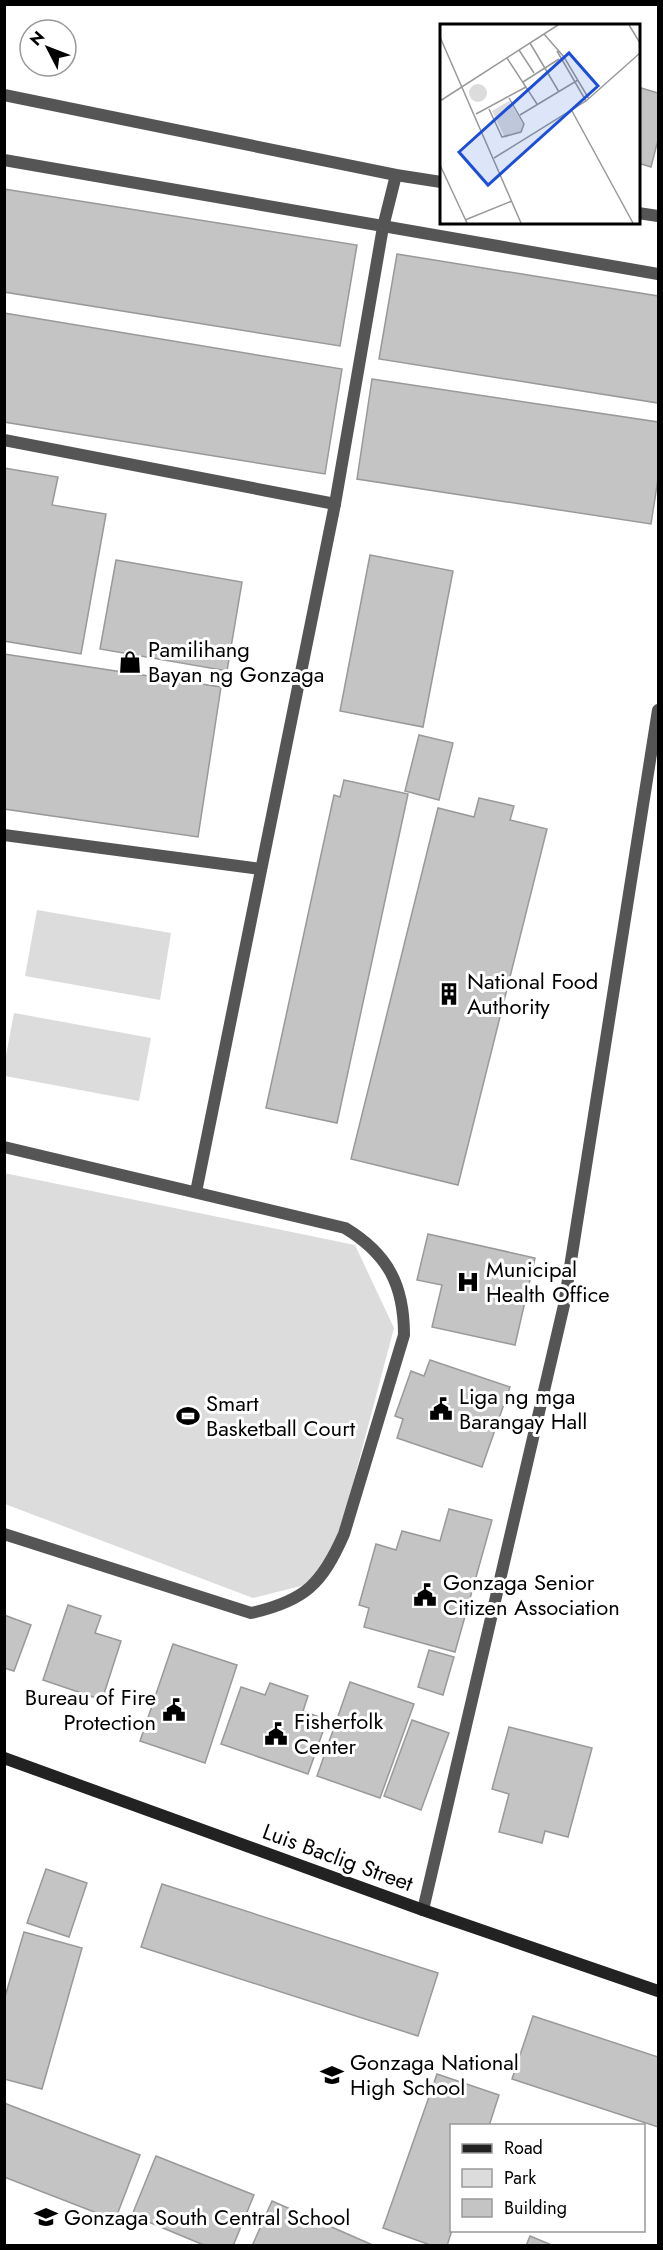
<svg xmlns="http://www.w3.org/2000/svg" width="663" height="2250" font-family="Jost,sans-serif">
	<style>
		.green { fill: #dcdcdc }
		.building { fill: #c4c4c4; stroke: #999; stroke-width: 1.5 }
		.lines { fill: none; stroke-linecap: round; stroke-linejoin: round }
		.lane { stroke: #555; stroke-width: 12 }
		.street { stroke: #555; stroke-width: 12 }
		.secondary { stroke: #222; stroke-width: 12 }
		.labels { text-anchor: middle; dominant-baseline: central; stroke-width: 6; stroke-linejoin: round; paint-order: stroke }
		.poi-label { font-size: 22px; fill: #000; stroke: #fff; text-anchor: start }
		.street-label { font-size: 22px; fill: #000; stroke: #fff }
		.inset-road { fill: none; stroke: #999; stroke-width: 1.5 }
		.view { fill: #1d4ed8; fill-opacity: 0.15; stroke: #1d4ed8; stroke-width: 3 }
		.inset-edge { fill: none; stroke: #000; stroke-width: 3 }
	</style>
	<rect width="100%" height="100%" fill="#fff"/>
	<g class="green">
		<path d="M37,910L171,933L160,1000L25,976Z"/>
		<path d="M14,1013L151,1038L139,1101L5,1076V1061Z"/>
		<path d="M4,1173L355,1245L394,1328L334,1555L305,1585L253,1598L5,1504Z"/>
	</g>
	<g class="building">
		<path d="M638,87L658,93V140L651,167L638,163Z"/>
		<path d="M4,189L357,245L340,346L4,292Z"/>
		<path d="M397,254L658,296V403L379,359Z"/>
		<path d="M4,313L342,369L325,474L4,422Z"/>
		<path d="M372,379L658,422V479L651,524L357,479Z"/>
		<path d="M4,468L58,477L52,505L106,514L81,654L4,641Z"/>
		<path d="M370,555L453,571L423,727L340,711Z"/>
		<path d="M116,560L242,582L227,671L100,649Z"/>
		<path d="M4,654L221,687L198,837L4,809Z"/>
		<path d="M419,735L453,743L439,800L405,791Z"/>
		<path d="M344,780L408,794L337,1123L266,1108L334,795L340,797Z"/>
		<path d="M479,798L514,806L510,820L547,829L458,1185L351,1159L438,808L474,817Z"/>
		<path d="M428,1234L535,1258L515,1345L432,1327L442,1285L417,1280Z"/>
		<path d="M430,1360L510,1387L482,1467L397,1438L403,1419L395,1416L411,1371L424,1376Z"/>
		<path d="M449,1509L492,1520L455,1652L364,1627L369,1608L359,1605L376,1544L396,1550L402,1531L440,1541Z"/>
		<path d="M68,1605L101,1616L95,1633L121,1641L102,1700L43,1680Z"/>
		<path d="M4,1615L31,1625L14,1671L4,1668Z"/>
		<path d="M173,1644L237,1665L205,1763L140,1741Z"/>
		<path d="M429,1650L454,1657L443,1695L418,1687Z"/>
		<path d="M350,1682L414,1704L380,1798L317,1776Z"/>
		<path d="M270,1683L308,1696L303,1711L327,1720L308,1774L221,1744L241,1687L265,1695Z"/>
		<path d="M412,1720L449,1733L421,1810L384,1796Z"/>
		<path d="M509,1727L592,1748L568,1837L545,1831L542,1843L499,1832L509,1794L492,1789Z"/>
		<path d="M46,1869L87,1883L69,1937L27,1923Z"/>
		<path d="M162,1884L438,1973L418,2036L141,1947Z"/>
		<path d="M24,1932L82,1948L42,2089L4,2079V2000Z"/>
		<path d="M533,2016L658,2057V2127L512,2079Z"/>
		<path d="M437,2074L499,2095L489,2126H452V2230L447,2246H433L383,2228Z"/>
		<path d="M4,2103L140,2155L115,2220L4,2177Z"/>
		<path d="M156,2156L254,2195L233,2246H206L132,2215Z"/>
		<path d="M272,2201L375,2246H252Z"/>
		<path d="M530,2236L554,2246H526Z"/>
	</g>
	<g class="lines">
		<g class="lane">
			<path d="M4,440L335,504"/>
			<path d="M4,835L261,869"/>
			<path d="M4,1147L345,1228C388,1254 404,1285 404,1335L344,1534C322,1584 305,1601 251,1613L4,1534"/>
			<path d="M196,1192L335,504L383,227L396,175"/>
		</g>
		<g class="street">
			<path d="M4,95L396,175L441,182"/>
			<path d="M4,160L658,274"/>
			<path d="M638,213L658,216"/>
			<path d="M423,1910L564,1305L658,710"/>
		</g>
		<path class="secondary" d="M4,1758L423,1910L658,1991"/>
	</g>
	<defs>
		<g id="shop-bare" transform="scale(1.8)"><path d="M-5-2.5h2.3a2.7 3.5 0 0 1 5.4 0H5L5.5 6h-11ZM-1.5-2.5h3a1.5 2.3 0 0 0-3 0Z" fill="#000" stroke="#fff" stroke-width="2.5" paint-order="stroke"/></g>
		<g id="building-bare" transform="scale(1.8)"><path d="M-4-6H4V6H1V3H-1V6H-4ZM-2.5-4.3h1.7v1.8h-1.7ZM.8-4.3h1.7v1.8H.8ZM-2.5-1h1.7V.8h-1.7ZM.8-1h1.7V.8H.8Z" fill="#000" stroke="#fff" stroke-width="2.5" paint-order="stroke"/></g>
		<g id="hospital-bare" transform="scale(1.8)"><path d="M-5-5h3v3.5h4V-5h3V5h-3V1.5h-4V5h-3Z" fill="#000" stroke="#fff" stroke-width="2.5" paint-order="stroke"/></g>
		<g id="civic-bare" transform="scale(1.8)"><path d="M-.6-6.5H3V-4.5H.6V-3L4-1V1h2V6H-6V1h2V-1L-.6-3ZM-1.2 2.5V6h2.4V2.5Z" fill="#000" stroke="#fff" stroke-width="2.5" paint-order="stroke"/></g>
		<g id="stadium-bare" transform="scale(1.8)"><path d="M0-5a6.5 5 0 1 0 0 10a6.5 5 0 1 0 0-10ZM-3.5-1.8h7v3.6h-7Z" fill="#000" stroke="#fff" stroke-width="2.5" paint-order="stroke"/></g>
		<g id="school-bare" transform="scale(1.8)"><path d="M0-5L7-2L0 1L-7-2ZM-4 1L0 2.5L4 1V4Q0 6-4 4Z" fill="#000" stroke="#fff" stroke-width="2.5" paint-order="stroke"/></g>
	</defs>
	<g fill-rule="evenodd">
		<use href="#shop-bare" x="130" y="662"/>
		<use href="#building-bare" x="449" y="994"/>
		<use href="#hospital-bare" x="468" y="1282"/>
		<use href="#civic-bare" x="441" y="1409"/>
		<use href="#stadium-bare" x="188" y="1416"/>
		<use href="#civic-bare" x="425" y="1595"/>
		<use href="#civic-bare" x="174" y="1710"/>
		<use href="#civic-bare" x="276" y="1734"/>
		<use href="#school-bare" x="332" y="2075"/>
		<use href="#school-bare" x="46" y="2217"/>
	</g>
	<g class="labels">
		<g class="poi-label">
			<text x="148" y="649">Pamilihang<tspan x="148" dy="25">Bayan ng Gonzaga</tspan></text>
			<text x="467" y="981">National Food<tspan x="467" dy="25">Authority</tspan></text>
			<text x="486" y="1269">Municipal<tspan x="486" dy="25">Health Office</tspan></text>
			<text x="459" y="1396">Liga ng mga<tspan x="459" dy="25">Barangay Hall</tspan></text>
			<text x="206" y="1403">Smart<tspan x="206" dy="25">Basketball Court</tspan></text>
			<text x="443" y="1582">Gonzaga Senior<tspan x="443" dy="25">Citizen Association</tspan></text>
			<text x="156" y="1697" text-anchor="end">Bureau of Fire<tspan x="156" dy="25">Protection</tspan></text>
			<text x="294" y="1721">Fisherfolk<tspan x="294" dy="25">Center</tspan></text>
			<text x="350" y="2062">Gonzaga National<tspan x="350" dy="25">High School</tspan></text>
			<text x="64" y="2217">Gonzaga South Central School</text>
		</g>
		<g class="street-label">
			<text transform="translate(338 1857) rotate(20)">Luis Baclig Street</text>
		</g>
	</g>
	<g transform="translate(440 24)">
		<rect width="200" height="200" fill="#fff"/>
		<path d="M29 69a9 9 0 1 1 18 0a9 9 0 1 1-18 0ZM69,77L84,101L81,107L65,114L52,87Z" fill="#dcdcdc"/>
		<path class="inset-road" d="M189,1L200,19M104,10L124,33L149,75M0,13L81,199M90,19L119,68M79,26L94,49M117,27L146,77M67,34L97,80M83,58L119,35M0,77L118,1M49,85L62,113L81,108L84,100L69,74M132,87L193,199M36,90L86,63M80,91L138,56M54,134L146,77L200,29M0,141L27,199M25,196L72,177"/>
		<path class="view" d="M129,29L158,62L48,161L19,128Z"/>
		<rect width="200" height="200" class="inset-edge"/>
	</g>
	<rect width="663" height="2250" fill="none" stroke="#000000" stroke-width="12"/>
	<rect x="450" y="2124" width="195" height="108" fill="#ffffff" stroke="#999999" stroke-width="1.5"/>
	<rect x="462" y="2144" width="30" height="9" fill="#222222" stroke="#999999" stroke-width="1.5"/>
	<text x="504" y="2154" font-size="18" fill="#000000">Road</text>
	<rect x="462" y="2169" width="30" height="18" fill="#dcdcdc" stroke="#999999" stroke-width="1.5"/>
	<text x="504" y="2184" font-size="18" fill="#000000">Park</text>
	<rect x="462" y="2199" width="30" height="18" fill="#c4c4c4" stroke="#999999" stroke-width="1.5"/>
	<text x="504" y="2214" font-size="18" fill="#000000">Building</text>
	<g transform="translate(48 48) rotate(312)"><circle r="28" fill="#ffffff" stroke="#999999" stroke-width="1.5"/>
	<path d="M0-4.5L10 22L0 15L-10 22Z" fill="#000000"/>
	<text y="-9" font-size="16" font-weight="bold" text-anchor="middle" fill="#000000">N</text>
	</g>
</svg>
